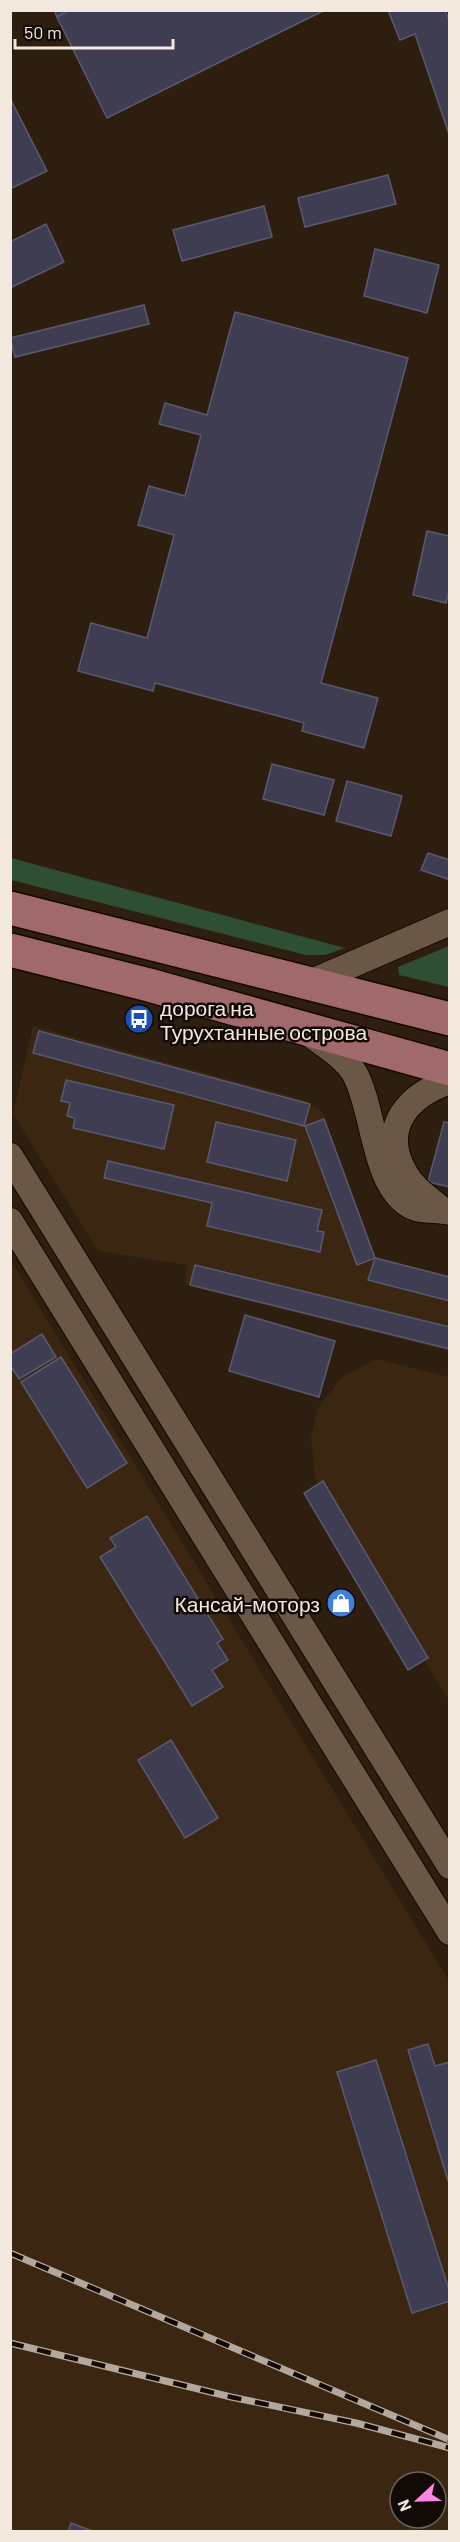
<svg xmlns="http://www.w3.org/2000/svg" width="460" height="2542" font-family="Barlow,sans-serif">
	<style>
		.built { fill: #3b2611; fill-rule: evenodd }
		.green { fill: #2e4f33 }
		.building { fill: #3f3d52; stroke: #5b596f; stroke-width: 1.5 }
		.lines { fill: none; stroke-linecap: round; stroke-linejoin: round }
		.minor-casing { stroke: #160800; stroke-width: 28 }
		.major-casing { stroke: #160800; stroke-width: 36 }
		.minor { stroke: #6a5746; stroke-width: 26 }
		.major { stroke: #a0696c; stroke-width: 33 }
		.rail-casing { stroke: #b4a79c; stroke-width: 7 }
		.rail { stroke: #110a05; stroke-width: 4.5; stroke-dasharray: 14; stroke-linecap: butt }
		.labels { text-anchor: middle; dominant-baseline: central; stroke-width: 5; stroke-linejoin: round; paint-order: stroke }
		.poi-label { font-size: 21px; fill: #f3e8de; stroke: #110a05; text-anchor: start }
	</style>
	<rect width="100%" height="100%" fill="#2e1e0f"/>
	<g class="built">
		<path d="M33,1026L304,1100L323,1113L375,1257L449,1276V1351L185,1285L187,1265L98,1251L13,1114Z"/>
		<path d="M10,1259L449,1981V2531H11ZM400,2482H436V2518H400Z"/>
		<path d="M376,1359L449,1377V1701L315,1478L311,1438L318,1408L342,1377Z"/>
	</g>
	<g class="green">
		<path d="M11,858L345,948L325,955H306L11,880Z"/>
		<path d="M449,946V987L399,975L398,967Z"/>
	</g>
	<g class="building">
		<path d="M54,10H70L57,17Z"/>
		<path d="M70,10H325L107,118L57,17Z"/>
		<path d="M388,10H445L450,23V137L415,34L400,40Z"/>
		<path d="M10,98L47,171L10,189Z"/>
		<path d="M388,175L396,204L305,227L298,198Z"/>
		<path d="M264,206L272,237L182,261L173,230Z"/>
		<path d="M46,224L64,262L10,288V242Z"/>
		<path d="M375,249L439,265L427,313L364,296Z"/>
		<path d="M144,305L149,324L15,357L10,338Z"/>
		<path d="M235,312L408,358L321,683L378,698L364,748L302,731L304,723L155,683L153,691L78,671L91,623L147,638L174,535L138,525L149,486L185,496L201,435L159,424L165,403L207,415Z"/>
		<path d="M427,531L450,536V587L446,603L413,595Z"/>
		<path d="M272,764L334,780L324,815L263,799Z"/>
		<path d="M347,781L402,796L391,836L336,821Z"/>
		<path d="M428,853L450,860V880L421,870Z"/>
		<path d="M39,1031L310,1104L304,1126L33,1053Z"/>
		<path d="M66,1080L174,1105L164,1149L73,1128L75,1118L67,1116L70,1103L61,1101Z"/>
		<path d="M324,1119L375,1258L357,1265L305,1126Z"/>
		<path d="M216,1122L296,1140L287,1181L207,1162Z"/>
		<path d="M444,1122L450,1123V1187L428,1182Z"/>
		<path d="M108,1161L322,1210L317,1231L324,1232L320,1252L207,1226L212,1203L104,1178Z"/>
		<path d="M375,1258L450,1277V1301L368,1280Z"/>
		<path d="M195,1265L450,1327V1349L190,1285Z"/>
		<path d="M245,1315L335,1341L319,1397L229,1371Z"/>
		<path d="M42,1334L56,1357L19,1379L10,1365V1354Z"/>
		<path d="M61,1357L127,1463L87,1488L21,1382Z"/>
		<path d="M323,1481L428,1658L408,1670L304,1493Z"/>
		<path d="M147,1516L223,1639L217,1643L228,1660L212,1670L223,1687L192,1706L100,1557L116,1547L110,1538Z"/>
		<path d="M171,1740L218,1818L185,1838L138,1760Z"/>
		<path d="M428,2044L435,2066L450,2062V2187L408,2050Z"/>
		<path d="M376,2060L450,2293V2301L412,2313L337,2072Z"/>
		<path d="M71,2523L95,2532H68Z"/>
	</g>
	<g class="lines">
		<g class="minor-casing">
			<g id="minor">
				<path d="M307,984L450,922"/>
				<path d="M310,1034C325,1045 346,1058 355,1074C374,1110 373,1176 405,1202C418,1213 434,1208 450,1212"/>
				<path d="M10,1156L450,1866"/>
				<path d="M442,1210C428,1198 411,1187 403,1170C380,1126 409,1095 450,1081"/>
				<path d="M10,1221L450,1932"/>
			</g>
		</g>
		<g class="major-casing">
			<g id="major">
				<path d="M10,908L450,1019"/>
				<path d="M10,950L149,985L450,1069"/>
			</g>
		</g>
		<use href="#minor" class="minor"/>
		<use href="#major" class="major"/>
		<g class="rail-casing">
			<g id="rail">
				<path d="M10,2253L450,2440"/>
				<path d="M10,2343L231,2397L356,2423L450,2448"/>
			</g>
		</g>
		<use href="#rail" class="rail"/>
	</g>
	<defs>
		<g id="bus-disc" transform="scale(1.5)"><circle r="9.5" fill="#1a4fb4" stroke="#110a05"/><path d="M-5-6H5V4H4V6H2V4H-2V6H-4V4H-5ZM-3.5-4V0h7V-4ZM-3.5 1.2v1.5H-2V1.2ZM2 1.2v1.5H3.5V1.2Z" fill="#fff"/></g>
		<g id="shop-disc" transform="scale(1.5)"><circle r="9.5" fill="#3f7fe0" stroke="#110a05"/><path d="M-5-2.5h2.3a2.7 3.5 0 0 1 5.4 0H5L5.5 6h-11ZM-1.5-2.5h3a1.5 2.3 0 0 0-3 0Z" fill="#fff"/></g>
	</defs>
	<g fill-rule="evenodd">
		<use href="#bus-disc" x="139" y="1019"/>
		<use href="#shop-disc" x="341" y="1603"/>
	</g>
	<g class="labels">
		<g class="poi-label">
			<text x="160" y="1007">дорога на<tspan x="160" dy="24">Турухтанные острова</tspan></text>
			<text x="320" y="1603" text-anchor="end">Кансай-моторз</text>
		</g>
	</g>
	<rect width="460" height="2542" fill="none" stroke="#f3e8de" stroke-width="24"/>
	<g transform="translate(418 2500) rotate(248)"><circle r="28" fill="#110a05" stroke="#6b635c" stroke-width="1.5"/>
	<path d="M0-4.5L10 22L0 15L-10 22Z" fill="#fa87e6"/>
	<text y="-9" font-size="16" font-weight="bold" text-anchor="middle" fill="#f3e8de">N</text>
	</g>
	<path d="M15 39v9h158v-9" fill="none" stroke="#f3e8de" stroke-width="3"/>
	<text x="24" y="39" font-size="18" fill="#f3e8de" stroke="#110a05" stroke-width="4.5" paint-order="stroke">50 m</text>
</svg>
